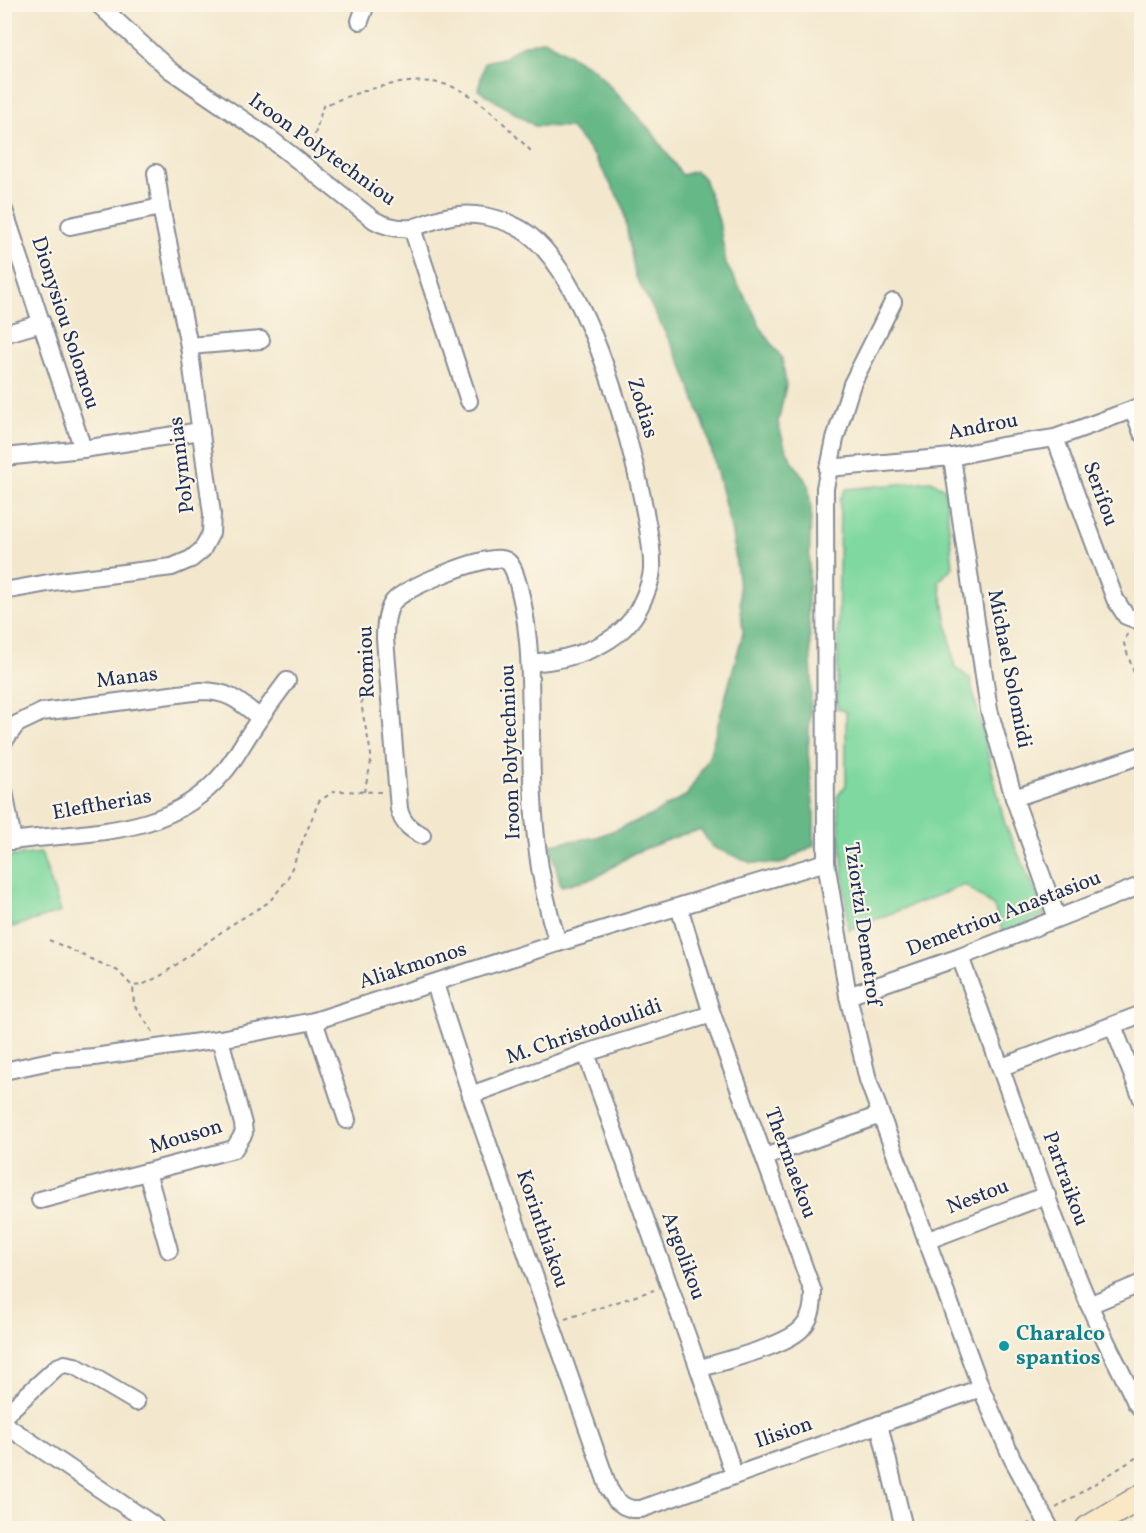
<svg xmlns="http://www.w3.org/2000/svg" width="1146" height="1533" font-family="Vollkorn,serif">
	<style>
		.green { fill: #7ed89f; stroke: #4c847e; stroke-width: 1.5 }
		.forest { fill: #66b886; stroke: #407472; stroke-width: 1.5 }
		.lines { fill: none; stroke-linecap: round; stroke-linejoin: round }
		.street-casing { stroke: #878c96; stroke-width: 20 }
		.secondary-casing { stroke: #878c96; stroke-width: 27 }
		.path { stroke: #878c96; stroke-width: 2; stroke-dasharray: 4.5 4.5; stroke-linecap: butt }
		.street { stroke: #fff; stroke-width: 16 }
		.secondary { stroke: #fae7c3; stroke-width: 24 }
		.culture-dot { fill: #0f9aa8; stroke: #fcf5e5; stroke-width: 2 }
		.labels { text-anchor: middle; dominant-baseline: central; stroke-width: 4.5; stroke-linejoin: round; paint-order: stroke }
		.street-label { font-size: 21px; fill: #1b2f5e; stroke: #fcf5e5 }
		.culture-label { font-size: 21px; font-weight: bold; fill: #0d838f; stroke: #fcf5e5; text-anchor: start }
	</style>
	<rect width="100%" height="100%" fill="#fcf5e5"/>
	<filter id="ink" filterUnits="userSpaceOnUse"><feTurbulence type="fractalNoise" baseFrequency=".0167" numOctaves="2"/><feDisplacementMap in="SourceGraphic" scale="12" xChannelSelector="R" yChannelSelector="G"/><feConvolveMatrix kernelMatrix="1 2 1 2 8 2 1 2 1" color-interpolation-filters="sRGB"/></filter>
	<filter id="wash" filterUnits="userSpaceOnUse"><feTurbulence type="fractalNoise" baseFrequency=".008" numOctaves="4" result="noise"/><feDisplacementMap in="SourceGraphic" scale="24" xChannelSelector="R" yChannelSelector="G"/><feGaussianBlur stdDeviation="1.35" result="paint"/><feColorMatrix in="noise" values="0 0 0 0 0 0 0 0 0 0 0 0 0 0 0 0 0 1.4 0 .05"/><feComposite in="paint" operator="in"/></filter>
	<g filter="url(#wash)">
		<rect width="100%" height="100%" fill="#f3e8ce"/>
		<g class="green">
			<path d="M931,481L945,488L953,567L939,581L955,667L970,679L1005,825L1046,914L1003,933L994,907L965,885L848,930L837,797L846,785V712L837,708L840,499L846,489Z"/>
			<path d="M41,853L61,912L12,927L5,905V857Z"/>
		</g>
		<path class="forest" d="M544,40L594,69L652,132L682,175L695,171L704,178L719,221L726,264L753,311L760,327L782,358L786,385L778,423L785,447L793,462L808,484L811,509L808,605L812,678L808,752L814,813V845L781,864L752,863L712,847L701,830L681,835L634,853L597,877L561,886L550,844L597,837L650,816L687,795L709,757L743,633L738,578L732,533L707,433L682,365L635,275L623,206L595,157L570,127L535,126L478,90L485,62L503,58L521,46Z"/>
	</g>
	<g filter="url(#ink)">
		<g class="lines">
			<g class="street-casing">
				<g id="street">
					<path d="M98,4L170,70L267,136L374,220C386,227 398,229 412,228L469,401"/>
					<path d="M360,21L366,4"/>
					<path d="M4,210L83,449"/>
					<path d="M70,226L161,207"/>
					<path d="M412,228C425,224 438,218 451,216C473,212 498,217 517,227C583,260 629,433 643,502C647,524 653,547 652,570C651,581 646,594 641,604C622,646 571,660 530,663"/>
					<path d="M893,302L852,384L835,439L825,488L826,862L848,996L868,1080L981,1388L1012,1458L1050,1528"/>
					<path d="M4,334L42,323"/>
					<path d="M189,346L261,340"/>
					<path d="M1133,409L1142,433"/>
					<path d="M1055,438L1115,599L1126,616L1142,622"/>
					<path d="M4,457L83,449L201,431"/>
					<path d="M952,457L989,710L1014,798L1057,918"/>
					<path d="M828,468L952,457L1002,446L1055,438L1142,406"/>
					<path d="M4,591L59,581L172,567L191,559L202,550L211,533L212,514L189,346L161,207L156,173"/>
					<path d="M4,741L17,724L42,712L201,691C229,691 239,701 260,718"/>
					<path d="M4,791L13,841"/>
					<path d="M1014,798L1142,755"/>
					<path d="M422,835C410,829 402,823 399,809L385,639C385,627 386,612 393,602C405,587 482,556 501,559C509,560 511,565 514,571C532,623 530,681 531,735C532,808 535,873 558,943"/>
					<path d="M4,842C84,830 168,840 224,772C235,759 243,743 252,730C263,713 275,697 287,681"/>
					<path d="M679,907L712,1014L813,1292C813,1305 812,1317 803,1327C788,1346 724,1360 699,1369"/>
					<path d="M960,957C1004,1072 1041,1191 1089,1304C1103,1338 1121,1370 1136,1403L1142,1410"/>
					<path d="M435,984L471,1095L609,1489L616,1500L624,1506L632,1509H641L981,1388"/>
					<path d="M848,996L960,957L1142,885"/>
					<path d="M314,1021L347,1120"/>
					<path d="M1113,1026L1142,1099"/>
					<path d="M586,1053L699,1369L734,1475"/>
					<path d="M1002,1067L1142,1014"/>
					<path d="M4,1071L55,1060L94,1057L220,1039L314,1021L558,943L826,862"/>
					<path d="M471,1095L586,1053L712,1014"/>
					<path d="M765,1157L880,1115"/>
					<path d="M147,1172L169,1250"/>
					<path d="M40,1200L234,1149L244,1133L243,1124L220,1039"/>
					<path d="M926,1241L1047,1195"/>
					<path d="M1089,1305L1142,1283"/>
					<path d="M4,1416L57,1367L65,1364L75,1366L136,1402"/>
					<path d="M4,1424L152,1524L156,1528"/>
					<path d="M879,1424L904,1528"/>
				</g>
			</g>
			<g class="secondary-casing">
				<path id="secondary" d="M1088,1528L1142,1496"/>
			</g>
			<g class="path">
				<path d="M310,152L323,106C359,91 414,72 453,87C482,97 510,131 532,152"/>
				<path d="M1127,634L1124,644L1142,696"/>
				<path d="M364,792C366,781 372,766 371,755C367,726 351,688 371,662"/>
				<path d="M49,940L118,971L132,986"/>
				<path d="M153,1032L134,1005L133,986L142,985L162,975L231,925L269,902L287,880L319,801L335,791L382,792"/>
				<path d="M565,1319L654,1290"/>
				<path d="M1056,1508L1142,1454"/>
				<path d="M1019,1528L1030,1523"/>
			</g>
			<use href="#street" class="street"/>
			<use href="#secondary" class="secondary"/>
		</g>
	</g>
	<circle class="culture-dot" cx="1004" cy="1346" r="6"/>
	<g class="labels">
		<g class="street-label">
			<text transform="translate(322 150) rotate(36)">Iroon Polytechniou</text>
			<text transform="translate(65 323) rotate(72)">Dionysiou Solomou</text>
			<text transform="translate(642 408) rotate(73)">Zodias</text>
			<text transform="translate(983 427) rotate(-11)">Androu</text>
			<text transform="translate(182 465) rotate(-97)">Polymnias</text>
			<text transform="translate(1100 494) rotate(70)">Serifou</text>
			<text transform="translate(367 662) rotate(-92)">Romiou</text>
			<text transform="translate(1009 669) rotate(79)">Michael Solomidi</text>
			<text transform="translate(127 678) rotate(-7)">Manas</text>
			<text transform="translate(511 752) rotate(-92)">Iroon Polytechniou</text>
			<text transform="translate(102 805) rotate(-10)">Eleftherias</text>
			<text transform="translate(1004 914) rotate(-21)">Demetriou Anastasiou</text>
			<text transform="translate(862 924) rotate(82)">Tziortzi Demetrof</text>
			<text transform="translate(413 966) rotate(-18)">Aliakmonos</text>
			<text transform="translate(584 1032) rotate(-19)">M. Christodoulidi</text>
			<text transform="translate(186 1137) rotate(-17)">Mouson</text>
			<text transform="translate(790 1163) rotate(70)">Thermaekou</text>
			<text transform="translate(1065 1179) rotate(70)">Partraikou</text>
			<text transform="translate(978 1197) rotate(-21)">Nestou</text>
			<text transform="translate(542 1229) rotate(71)">Korinthiakou</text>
			<text transform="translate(683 1256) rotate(70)">Argolikou</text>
			<text transform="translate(784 1433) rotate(-19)">Ilision</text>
		</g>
		<g class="culture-label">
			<text x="1016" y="1334">Charalco<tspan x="1016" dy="24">spantios</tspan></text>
		</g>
	</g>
	<rect width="1146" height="1533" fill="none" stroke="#fcf5e5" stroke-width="24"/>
</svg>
